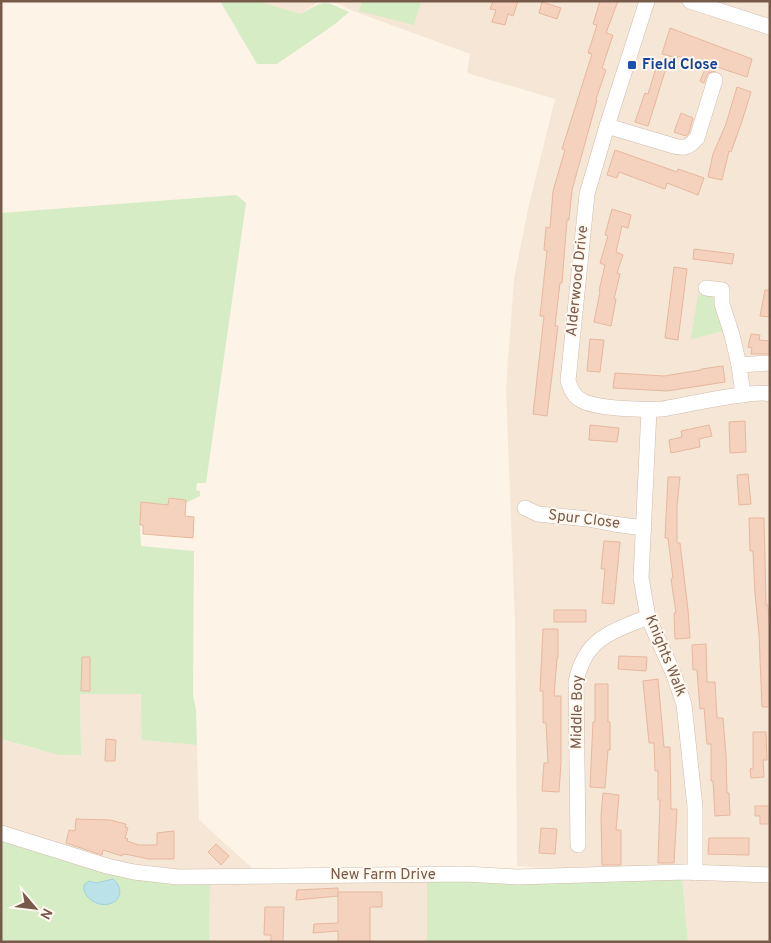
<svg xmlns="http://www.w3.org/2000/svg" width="771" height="943" font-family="Overpass,sans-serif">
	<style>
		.residential { fill: #f5e6d5 }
		.green { fill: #d5ecc5 }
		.water { fill: #bae2e8; stroke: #a0d2da }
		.building { fill: #f4d2be; stroke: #e7b89e }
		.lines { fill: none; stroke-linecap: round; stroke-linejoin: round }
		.minor-casing { stroke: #d0bcac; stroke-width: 16 }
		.minor { stroke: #fff; stroke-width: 15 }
		.transit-dot { fill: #1a4fb4; stroke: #fff8ee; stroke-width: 2 }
		.labels { text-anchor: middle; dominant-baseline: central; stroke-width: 4; stroke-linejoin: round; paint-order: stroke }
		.transit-label { font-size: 15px; font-weight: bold; fill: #164399; stroke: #fff8ee; text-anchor: start }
		.street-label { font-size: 15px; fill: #785a4a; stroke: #fff8ee }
	</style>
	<rect width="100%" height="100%" fill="#fdf4e7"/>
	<g class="residential">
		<path d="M258,1H319L301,14Z"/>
		<path d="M333,1H770V942H688L682,876L517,866L515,622L506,389L514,279L529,205L555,99L467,73L470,54L351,10Z"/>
		<path d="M80,694H142V740L197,745L199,820L252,868L245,870H148L1,829V739L36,749L81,755Z"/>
		<path d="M427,881V942H209L210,884Z"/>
	</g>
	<g class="green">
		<path d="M220,1H258L301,14C324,0 324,0 349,12L335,24L277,64H257Z"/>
		<path d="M362,1H421L414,25L359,11Z"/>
		<path d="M236,195L246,203L206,483H197L196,490L200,491V496L186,503V500L169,498L168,505L142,502L140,525L141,546L194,551L193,696L196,709L197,745L142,740L141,694H80L81,755H59L1,739V213Z"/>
		<path d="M698,295L720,297L727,330L691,339Z"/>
		<path d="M1,839L186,884H210L209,942H1Z"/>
		<path d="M682,876L688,942H427V881L510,882Z"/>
	</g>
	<path class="water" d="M113,879C123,887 122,901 109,904C97,907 82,897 84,885L89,881L96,883Z"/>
	<g class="building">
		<path d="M493,1H518L513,16L508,14L505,25L492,22L496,10L490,9Z"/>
		<path d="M600,1H618L606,33L613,35L602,68L606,70L596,99L597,100L572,190L569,220H567L562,283H560L555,326H558L547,416L533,414L544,316H540L547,251L544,250L546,227L550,228L553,191L565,150L562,149L592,54L588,53L597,25L593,24Z"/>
		<path d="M542,2L561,8L557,19L539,13Z"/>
		<path d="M670,28L752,59L747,77L717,67L716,71L708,73L704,83L700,81L706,67L678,56L677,58L662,54Z"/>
		<path d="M658,62L667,65L648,126L635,122L645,93L648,94Z"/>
		<path d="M737,87L751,92L742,121L731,152L729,151L722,180L708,177L713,154L726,124Z"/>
		<path d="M681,113L693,118L689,133L686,136L674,132Z"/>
		<path d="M615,150L677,172L678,169L704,178L698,195L667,183L665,189L619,172L617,178L607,175Z"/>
		<path d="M612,209L631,215L628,228L622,226L616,252L623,255L617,273L620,274L614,299H616L611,326L594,322L600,292L599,291L605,265L600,263L608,236L605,235Z"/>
		<path d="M694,249L734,254L732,264L693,259Z"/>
		<path d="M674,267L687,269L678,340L665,338Z"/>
		<path d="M765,290H770V317L760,316Z"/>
		<path d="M751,334L760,335L759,340L770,341V354H751L752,348L748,347Z"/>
		<path d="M590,339L604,340L600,372L587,371Z"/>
		<path d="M723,366L725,382L667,391L613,388L615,373L664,376L701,370V369Z"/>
		<path d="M745,421L746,452L730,453L729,422Z"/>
		<path d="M590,425L619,428L617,442L589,440Z"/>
		<path d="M709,425L712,436L699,439L700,447L671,453L669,440L682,437L681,431Z"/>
		<path d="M748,474L751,504L739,505L737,475Z"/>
		<path d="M668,477H680L677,506V543H680L688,610L690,638L675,639L674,613H676L671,579L673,578L668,538H665Z"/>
		<path d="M169,498L186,500L185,516L194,517L193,538L143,534V525H140L141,502L168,505Z"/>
		<path d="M749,518H764L766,605H768L770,632V707H762L759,634L755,593L753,551H750Z"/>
		<path d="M604,541L620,542L614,604L602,603L605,569H601Z"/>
		<rect x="554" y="610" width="32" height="12"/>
		<path d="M543,629H558V658H557L554,696H561V762L559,792L542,791L544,763H548L546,723H543V691H540Z"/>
		<path d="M706,644L707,682H715L717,718H723L726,756L727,793H729L730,815L715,816L713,781H711V744H707L704,708L700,709L697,670H693L692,645Z"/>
		<path d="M619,656L647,657L646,671L618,669Z"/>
		<path d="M82,657H90V691H81Z"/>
		<path d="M658,679L664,747H670L671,809H677L674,863H658L660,800H658V771H655L654,743H649L643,681Z"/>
		<path d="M595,684H608V722H610V750H608L605,788L590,787L593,722H595Z"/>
		<path d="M753,732H766L767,760H763L764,777L751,778L750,769L753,768Z"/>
		<path d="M106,739L116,740L115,761H105Z"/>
		<path d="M603,793L619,795L616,830H621V865H602L601,816Z"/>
		<path d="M755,806H770V824H760V816H755Z"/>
		<path d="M76,819L110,820L126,824L125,827L128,828L125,838L128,839L127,841L139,845H157V833L174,831V859H148L130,855L123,854L122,856L103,850L102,855L66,843L69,830L75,831Z"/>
		<path d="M541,828L557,829L555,854L539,853Z"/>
		<path d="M709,838H749V855L708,854Z"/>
		<path d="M216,844L229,856L221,865L208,852Z"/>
		<path d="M338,888V896L296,900L297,890Z"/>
		<path d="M338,892H382V907H370V942H338V931L313,933L314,924L338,923Z"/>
		<path d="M265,907H284L283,942H271V935H264Z"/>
	</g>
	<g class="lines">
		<g class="minor-casing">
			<g id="minor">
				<path d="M647,1L607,126L587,194L568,381C571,389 573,396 581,400C595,409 644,410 662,409C681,406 756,389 770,394"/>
				<path d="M690,1L770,27"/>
				<path d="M607,126L674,146C685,149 689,147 697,138L715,80"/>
				<path d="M706,288L722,290V304L732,335L739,365"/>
				<path d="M743,395L739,365L770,363"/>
				<path d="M649,410L641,578L648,617L674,675L684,704L695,807V873"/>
				<path d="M525,508L538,514L588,519L614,524L644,528"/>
				<path d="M1,833L107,866L134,872L178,877L464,874L517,877L685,872L770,875"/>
				<path d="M578,845L576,682C585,638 611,632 648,617"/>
			</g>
		</g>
		<use href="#minor" class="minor"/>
	</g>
	<rect class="transit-dot" x="627" y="60" width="10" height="10" rx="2.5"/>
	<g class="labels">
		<g class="transit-label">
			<text x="642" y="65">Field Close</text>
		</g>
		<g class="street-label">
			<text transform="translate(578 281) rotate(-84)">Alderwood Drive</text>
			<text transform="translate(584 520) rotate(7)">Spur Close</text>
			<text transform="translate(665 656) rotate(68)">Knights Walk</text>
			<text transform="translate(578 712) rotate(-89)">Middle Boy</text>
			<text x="383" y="875">New Farm Drive</text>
		</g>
	</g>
	<rect width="771" height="943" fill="none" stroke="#785a4a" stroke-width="5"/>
	<g transform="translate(35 908) rotate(118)" stroke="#fff8ee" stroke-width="4" paint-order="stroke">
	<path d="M0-4L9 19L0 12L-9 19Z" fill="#785a4a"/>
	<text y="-8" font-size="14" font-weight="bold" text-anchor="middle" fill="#785a4a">N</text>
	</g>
</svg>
